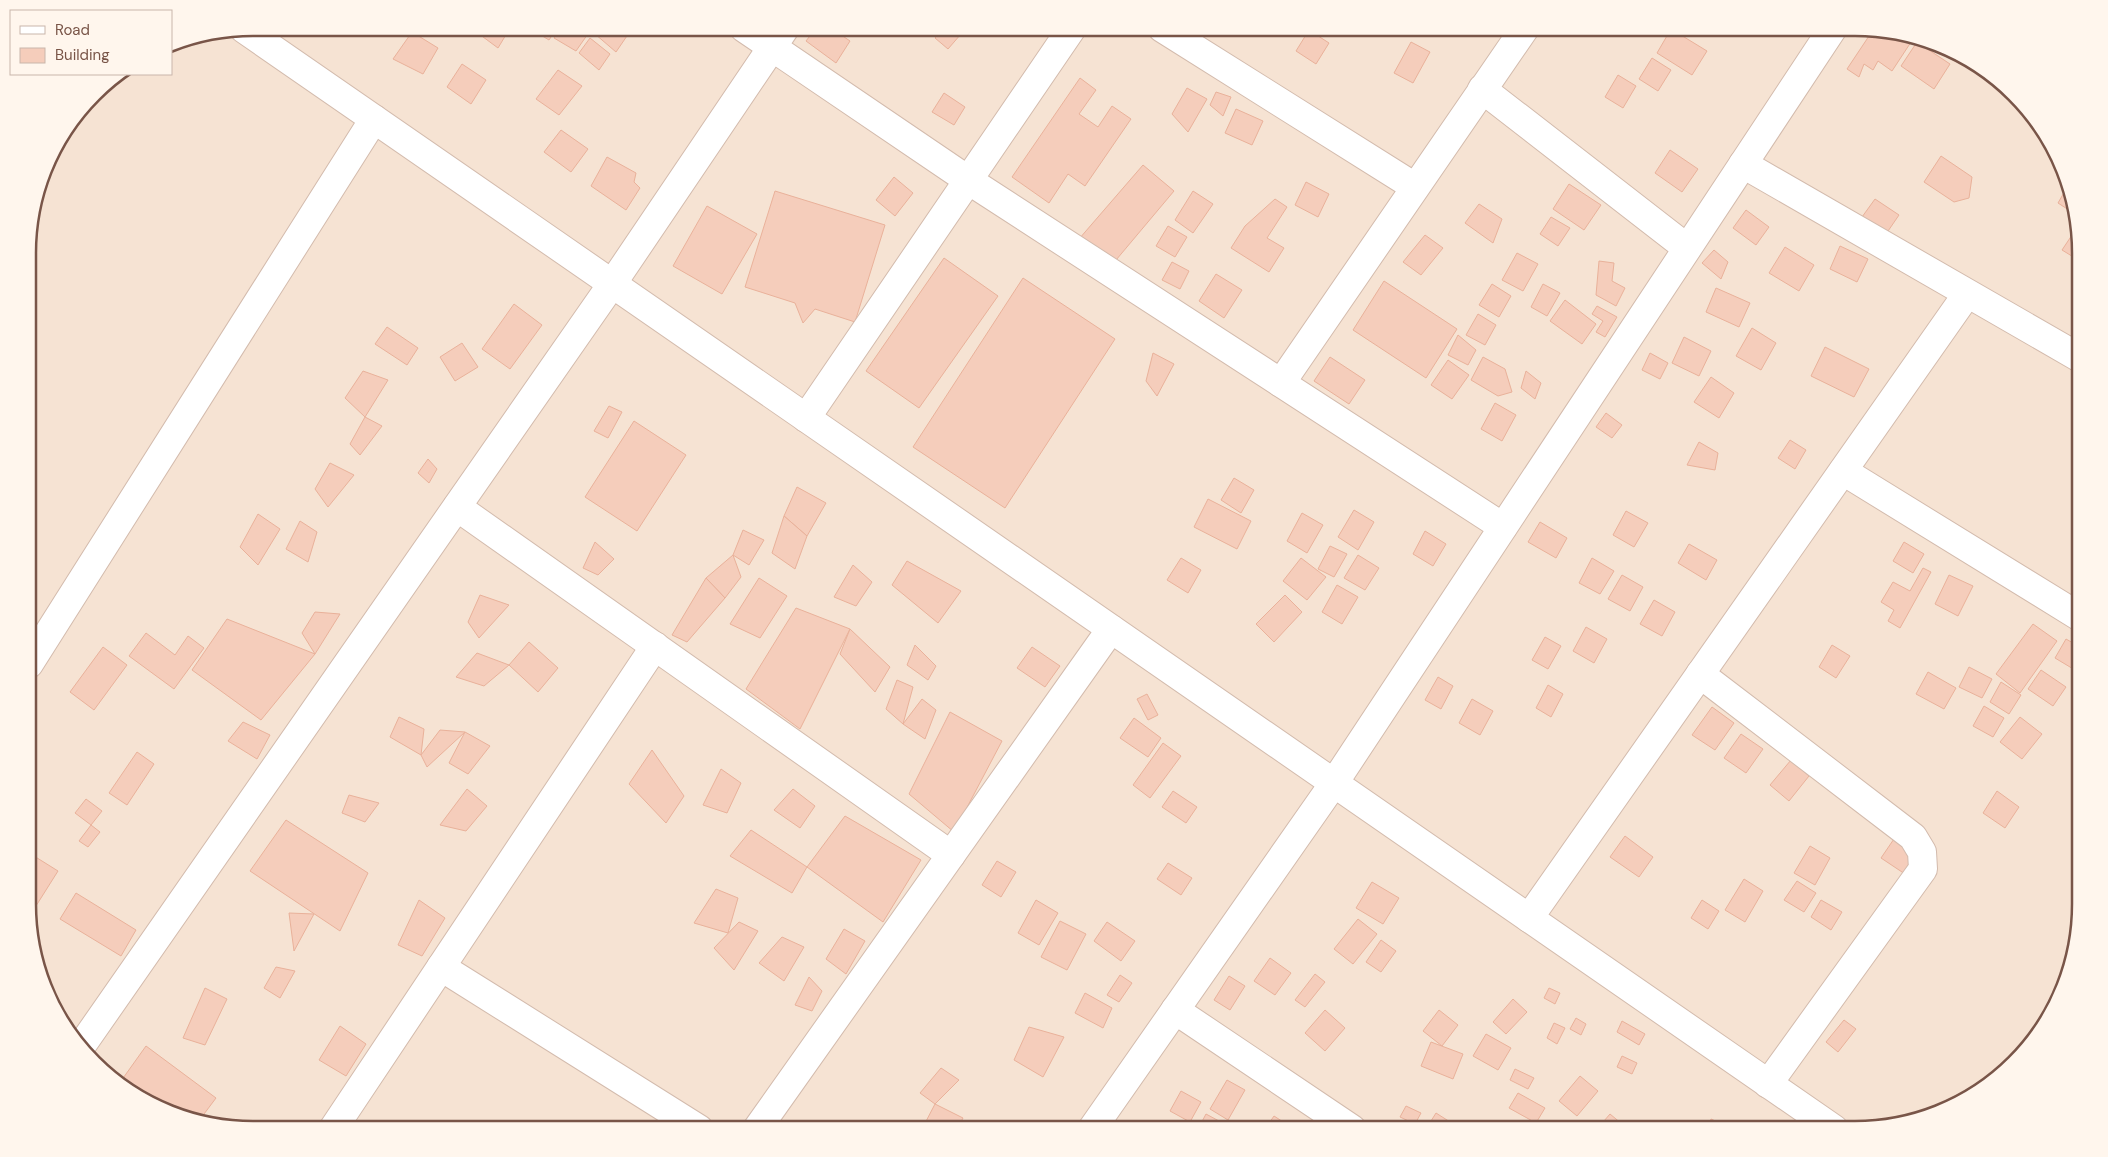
<svg xmlns="http://www.w3.org/2000/svg" width="2108" height="1157" font-family="'DM Sans',sans-serif">
	<style>
		.residential { fill: #f6e3d3 }
		.building { fill: #f5cdbb; stroke: #e9b19a }
		.lines { fill: none; stroke-linecap: round; stroke-linejoin: round }
		.street-casing { stroke: #d3bbad; stroke-width: 30 }
		.street { stroke: #fff; stroke-width: 28 }
		.rim { fill: none; stroke: #795548; stroke-width: 2.5 }
	</style>
	<rect width="100%" height="100%" fill="#fef2e5"/>
	<path class="residential" d="M253,28H1855L1914,35L1967,58L2043,128L2069,181L2080,238V918L2050,1016L1980,1092L1927,1118L1869,1129H253L195,1122L141,1099L65,1029L29,933V224L51,153L104,84L120,74H171V44Z"/>
	<g class="building">
		<path d="M417,28H436L431,36Z"/>
		<path d="M477,28H510L498,48L475,31Z"/>
		<path d="M529,28H557L549,40Z"/>
		<path d="M561,28H592L576,51L554,38Z"/>
		<path d="M600,28H621L629,33L616,52L595,34Z"/>
		<path d="M816,28H831L850,41L836,63L806,41Z"/>
		<path d="M944,28H953L961,34L948,49L935,38Z"/>
		<path d="M1671,29L1707,51L1692,75L1657,53Z"/>
		<path d="M1309,30L1329,43L1316,64L1296,51Z"/>
		<path d="M1873,30L1915,36L1892,71L1878,61L1873,70L1864,64L1859,77L1847,69Z"/>
		<path d="M412,32L438,48L423,74L393,59Z"/>
		<path d="M590,38L610,54L599,70L579,53Z"/>
		<path d="M1411,42L1430,52L1413,83L1394,73Z"/>
		<path d="M1917,42L1950,64L1934,89L1901,66Z"/>
		<path d="M1942,47L1954,52L1951,58L1939,51Z"/>
		<path d="M1652,58L1671,70L1658,91L1639,79Z"/>
		<path d="M462,64L486,80L471,104L447,87Z"/>
		<path d="M558,70L582,86L559,115L536,99Z"/>
		<path d="M1618,75L1636,86L1623,108L1605,97Z"/>
		<path d="M1080,78L1096,90L1079,114L1098,127L1112,106L1131,119L1085,186L1068,174L1049,203L1012,177Z"/>
		<path d="M1187,88L1207,99L1188,132L1172,114Z"/>
		<path d="M1216,92L1231,97L1223,116L1210,105Z"/>
		<path d="M944,93L965,107L954,125L932,112Z"/>
		<path d="M1236,109L1263,121L1252,145L1225,133Z"/>
		<path d="M561,130L588,149L571,172L544,152Z"/>
		<path d="M1670,150L1698,169L1682,192L1655,173Z"/>
		<path d="M1941,156L1972,177L1969,198L1954,202L1924,182Z"/>
		<path d="M607,157L636,173L634,182L640,188L626,210L591,186Z"/>
		<path d="M1143,165L1174,191L1111,266L1079,239Z"/>
		<path d="M894,177L913,193L895,216L876,200Z"/>
		<path d="M1306,182L1329,194L1318,217L1295,205Z"/>
		<path d="M1569,184L1601,205L1584,230L1553,209Z"/>
		<path d="M2069,184L2075,214L2058,203Z"/>
		<path d="M775,191L885,225L855,322L815,309L803,323L795,303L745,287Z"/>
		<path d="M1193,191L1213,204L1193,233L1175,220Z"/>
		<path d="M1275,199L1287,207L1267,238L1284,248L1269,272L1231,248L1245,226Z"/>
		<path d="M1875,199L1899,215L1886,234L1862,217Z"/>
		<path d="M1479,204L1502,219L1493,243L1465,223Z"/>
		<path d="M707,206L757,234L722,294L673,266Z"/>
		<path d="M1746,210L1769,227L1756,245L1733,228Z"/>
		<path d="M1551,217L1570,228L1558,246L1540,234Z"/>
		<path d="M1168,226L1187,237L1175,257L1156,246Z"/>
		<path d="M2076,229L2078,230L2080,238V261L2062,250Z"/>
		<path d="M1425,235L1443,248L1421,275L1403,262Z"/>
		<path d="M1840,246L1868,259L1857,282L1830,269Z"/>
		<path d="M1785,247L1814,265L1799,291L1769,273Z"/>
		<path d="M1714,250L1728,262L1721,279L1702,263Z"/>
		<path d="M1517,253L1538,264L1523,291L1502,280Z"/>
		<path d="M944,258L998,296L919,408L866,371Z"/>
		<path d="M1599,261L1614,263L1612,281L1625,288L1616,306L1596,295Z"/>
		<path d="M1172,262L1189,271L1180,289L1162,280Z"/>
		<path d="M1216,274L1242,290L1224,318L1199,301Z"/>
		<path d="M1023,278L1115,339L1005,508L913,447Z"/>
		<path d="M1384,281L1457,329L1426,378L1353,330Z"/>
		<path d="M1492,284L1511,296L1499,317L1479,305Z"/>
		<path d="M1543,284L1560,293L1547,316L1531,307Z"/>
		<path d="M1716,288L1750,303L1739,327L1706,312Z"/>
		<path d="M1565,300L1596,324L1582,344L1550,321Z"/>
		<path d="M514,304L542,325L510,369L482,349Z"/>
		<path d="M1597,306L1617,317L1605,337L1596,332L1603,321L1592,314Z"/>
		<path d="M1478,314L1496,325L1485,345L1466,335Z"/>
		<path d="M387,327L418,348L407,365L375,344Z"/>
		<path d="M1752,328L1776,343L1761,370L1736,356Z"/>
		<path d="M1458,335L1476,350L1468,365L1448,355Z"/>
		<path d="M1684,337L1711,351L1699,376L1672,363Z"/>
		<path d="M462,343L478,367L455,381L440,357Z"/>
		<path d="M1825,347L1869,369L1854,397L1811,376Z"/>
		<path d="M1153,353L1174,364L1157,396L1146,381Z"/>
		<path d="M1650,353L1668,363L1660,379L1642,370Z"/>
		<path d="M1330,357L1365,380L1349,404L1314,381Z"/>
		<path d="M1483,357L1505,369L1512,392L1498,396L1471,380Z"/>
		<path d="M1448,360L1469,375L1452,399L1431,385Z"/>
		<path d="M363,371L388,380L365,417L345,398Z"/>
		<path d="M1526,371L1541,383L1535,399L1521,388Z"/>
		<path d="M1711,377L1734,393L1719,418L1694,402Z"/>
		<path d="M1495,403L1516,415L1502,441L1481,429Z"/>
		<path d="M609,406L622,412L608,438L594,431Z"/>
		<path d="M1606,413L1622,425L1612,438L1596,427Z"/>
		<path d="M365,417L382,426L360,455L350,444Z"/>
		<path d="M634,421L686,455L637,531L585,497Z"/>
		<path d="M1790,440L1806,450L1795,469L1778,458Z"/>
		<path d="M1699,442L1718,453L1715,470L1687,465Z"/>
		<path d="M428,459L437,469L429,483L418,473Z"/>
		<path d="M330,463L354,475L328,507L315,489Z"/>
		<path d="M1234,478L1254,490L1241,513L1221,500Z"/>
		<path d="M797,487L826,503L807,536L784,516Z"/>
		<path d="M1208,499L1251,521L1237,549L1194,527Z"/>
		<path d="M1354,510L1374,522L1358,550L1338,537Z"/>
		<path d="M1626,511L1648,523L1634,547L1613,535Z"/>
		<path d="M1302,513L1323,525L1307,553L1287,541Z"/>
		<path d="M258,514L280,529L258,565L240,547Z"/>
		<path d="M784,516L807,536L795,569L772,553Z"/>
		<path d="M300,521L317,532L308,562L286,549Z"/>
		<path d="M1540,522L1567,538L1556,558L1528,542Z"/>
		<path d="M743,530L764,540L749,565L733,555Z"/>
		<path d="M1425,531L1446,544L1433,566L1413,554Z"/>
		<path d="M595,542L614,559L598,575L583,568Z"/>
		<path d="M1904,542L1924,554L1913,573L1893,561Z"/>
		<path d="M1689,544L1717,560L1706,580L1678,563Z"/>
		<path d="M1330,546L1347,554L1334,577L1318,569Z"/>
		<path d="M733,555L741,577L725,598L706,578Z"/>
		<path d="M1358,555L1379,568L1365,590L1344,578Z"/>
		<path d="M1181,558L1201,570L1188,593L1167,580Z"/>
		<path d="M1301,558L1326,577L1307,600L1283,581Z"/>
		<path d="M1592,558L1614,571L1600,594L1579,583Z"/>
		<path d="M907,561L961,591L938,623L892,585Z"/>
		<path d="M853,565L872,582L856,606L834,597Z"/>
		<path d="M1923,568L1931,572L1900,628L1888,621L1894,610L1881,602L1893,582L1910,591Z"/>
		<path d="M1622,575L1643,587L1630,611L1608,599Z"/>
		<path d="M1949,575L1973,586L1958,616L1935,604Z"/>
		<path d="M706,578L725,598L687,642L672,635Z"/>
		<path d="M759,578L787,596L760,638L730,624Z"/>
		<path d="M1337,585L1358,597L1342,624L1322,612Z"/>
		<path d="M480,595L509,605L479,638L468,622Z"/>
		<path d="M1285,595L1302,612L1274,642L1256,624Z"/>
		<path d="M1654,600L1675,612L1662,636L1640,624Z"/>
		<path d="M796,608L850,629L800,729L746,689Z"/>
		<path d="M315,612L340,614L315,654L302,633Z"/>
		<path d="M227,619L315,654L261,720L192,670Z"/>
		<path d="M2033,624L2057,641L2020,693L1996,674Z"/>
		<path d="M1586,627L1607,639L1594,663L1573,651Z"/>
		<path d="M850,629L890,667L875,692L840,654Z"/>
		<path d="M146,633L175,655L188,636L204,648L174,689L129,656Z"/>
		<path d="M1545,637L1561,646L1548,669L1532,660Z"/>
		<path d="M2066,639L2080,647V662L2075,670L2055,658Z"/>
		<path d="M529,642L558,668L538,692L509,665Z"/>
		<path d="M915,645L936,666L928,680L907,665Z"/>
		<path d="M1832,645L1850,656L1836,678L1819,667Z"/>
		<path d="M103,647L127,665L94,710L70,692Z"/>
		<path d="M1032,647L1060,666L1045,687L1017,668Z"/>
		<path d="M477,653L509,665L484,686L456,677Z"/>
		<path d="M1969,667L1992,679L1982,698L1959,687Z"/>
		<path d="M2041,670L2066,687L2053,706L2028,689Z"/>
		<path d="M2080,671V683L2075,679Z"/>
		<path d="M1928,672L1956,688L1944,709L1916,694Z"/>
		<path d="M1438,677L1453,686L1441,709L1425,700Z"/>
		<path d="M897,680L913,687L903,724L886,709Z"/>
		<path d="M2001,682L2021,695L2009,714L1990,702Z"/>
		<path d="M1548,685L1563,694L1551,717L1536,708Z"/>
		<path d="M1147,694L1158,715L1148,720L1137,699Z"/>
		<path d="M922,699L936,710L925,739L903,724Z"/>
		<path d="M1472,699L1493,711L1480,735L1459,723Z"/>
		<path d="M1984,706L2004,718L1993,737L1973,726Z"/>
		<path d="M1712,707L1734,723L1715,750L1692,735Z"/>
		<path d="M950,712L1002,741L954,832L909,794Z"/>
		<path d="M399,717L424,729L421,755L390,737Z"/>
		<path d="M2020,717L2042,734L2022,759L2000,742Z"/>
		<path d="M1134,718L1161,738L1148,757L1120,738Z"/>
		<path d="M243,722L270,735L257,759L228,741Z"/>
		<path d="M440,730L465,732L427,767L421,755Z"/>
		<path d="M465,732L490,746L468,774L449,763Z"/>
		<path d="M1741,734L1763,749L1746,773L1724,758Z"/>
		<path d="M1163,743L1181,756L1150,798L1133,785Z"/>
		<path d="M652,750L684,796L666,823L629,784Z"/>
		<path d="M137,752L154,764L127,805L109,793Z"/>
		<path d="M1791,760L1809,776L1789,801L1770,785Z"/>
		<path d="M721,769L741,783L727,813L703,805Z"/>
		<path d="M467,789L487,806L466,831L440,825Z"/>
		<path d="M793,789L815,806L800,828L774,810Z"/>
		<path d="M1173,791L1197,807L1186,823L1162,807Z"/>
		<path d="M1997,791L2019,807L2005,828L1983,813Z"/>
		<path d="M349,795L379,803L365,822L342,813Z"/>
		<path d="M86,799L102,811L91,825L75,813Z"/>
		<path d="M845,816L921,860L883,922L807,867Z"/>
		<path d="M286,820L368,873L340,931L250,871Z"/>
		<path d="M91,825L100,832L88,847L79,841Z"/>
		<path d="M751,830L807,867L792,893L730,856Z"/>
		<path d="M1625,836L1653,857L1639,877L1610,857Z"/>
		<path d="M1896,836L1919,852L1905,874L1881,858Z"/>
		<path d="M1810,846L1830,858L1815,885L1794,873Z"/>
		<path d="M34,856L58,871L29,917V863Z"/>
		<path d="M997,861L1016,872L1001,897L982,885Z"/>
		<path d="M1168,863L1192,878L1181,895L1157,879Z"/>
		<path d="M1744,879L1763,891L1745,922L1725,910Z"/>
		<path d="M1797,881L1816,893L1804,912L1784,900Z"/>
		<path d="M1372,882L1399,898L1383,924L1356,908Z"/>
		<path d="M716,889L738,898L728,933L694,923Z"/>
		<path d="M76,893L136,930L121,956L60,919Z"/>
		<path d="M419,900L445,918L422,956L398,945Z"/>
		<path d="M1036,900L1058,913L1039,945L1018,933Z"/>
		<path d="M1702,900L1719,911L1708,929L1691,918Z"/>
		<path d="M1821,900L1842,912L1831,930L1811,917Z"/>
		<path d="M289,913L314,914L294,951Z"/>
		<path d="M1358,919L1377,934L1353,964L1334,949Z"/>
		<path d="M1060,921L1086,934L1067,970L1041,957Z"/>
		<path d="M739,922L758,931L734,970L714,948Z"/>
		<path d="M1107,922L1135,941L1121,961L1094,941Z"/>
		<path d="M844,929L865,941L846,974L826,959Z"/>
		<path d="M782,937L804,947L784,981L759,963Z"/>
		<path d="M1381,940L1396,951L1381,972L1366,962Z"/>
		<path d="M1270,958L1291,973L1275,995L1254,981Z"/>
		<path d="M276,967L295,971L280,998L264,988Z"/>
		<path d="M1315,974L1325,982L1305,1007L1295,1000Z"/>
		<path d="M1120,975L1132,983L1119,1002L1107,995Z"/>
		<path d="M1229,976L1245,986L1230,1010L1214,1000Z"/>
		<path d="M809,977L822,991L812,1011L795,1005Z"/>
		<path d="M205,988L227,999L205,1045L183,1038Z"/>
		<path d="M1549,988L1560,993L1555,1004L1544,998Z"/>
		<path d="M1085,993L1112,1008L1103,1028L1075,1013Z"/>
		<path d="M1513,999L1527,1012L1506,1034L1493,1022Z"/>
		<path d="M1325,1010L1345,1028L1325,1051L1305,1033Z"/>
		<path d="M1439,1010L1458,1025L1442,1046L1423,1031Z"/>
		<path d="M1576,1018L1586,1024L1581,1035L1570,1029Z"/>
		<path d="M1844,1020L1856,1029L1838,1052L1826,1042Z"/>
		<path d="M1622,1021L1645,1034L1639,1045L1617,1032Z"/>
		<path d="M1554,1023L1565,1028L1557,1044L1547,1038Z"/>
		<path d="M340,1026L366,1044L346,1076L319,1060Z"/>
		<path d="M1029,1027L1064,1037L1043,1077L1014,1060Z"/>
		<path d="M1486,1034L1511,1048L1498,1070L1473,1056Z"/>
		<path d="M1431,1042L1463,1054L1453,1079L1421,1066Z"/>
		<path d="M146,1046L216,1098L198,1122L141,1099L121,1081Z"/>
		<path d="M1622,1056L1637,1063L1632,1074L1617,1067Z"/>
		<path d="M941,1068L959,1080L935,1104L920,1093Z"/>
		<path d="M1515,1069L1534,1078L1528,1089L1510,1080Z"/>
		<path d="M1580,1076L1598,1091L1577,1116L1559,1101Z"/>
		<path d="M1227,1080L1245,1090L1228,1120L1210,1109Z"/>
		<path d="M1181,1091L1201,1102L1190,1122L1170,1111Z"/>
		<path d="M1518,1093L1545,1108L1536,1123L1509,1108Z"/>
		<path d="M935,1104L963,1118L957,1129H922Z"/>
		<path d="M1406,1106L1421,1113L1415,1124L1400,1117Z"/>
		<path d="M1436,1113L1458,1127L1456,1129H1426Z"/>
		<path d="M1206,1114L1232,1128V1129H1198Z"/>
		<path d="M1610,1114L1628,1129H1597Z"/>
		<path d="M1274,1116L1294,1129H1265Z"/>
		<path d="M1711,1119L1722,1124L1720,1129H1707Z"/>
		<path d="M267,1123L280,1129H263Z"/>
	</g>
	<g class="lines">
		<g class="street-casing">
			<g id="street">
				<path d="M744,28L968,180L1503,527"/>
				<path d="M1162,28L1415,187"/>
				<path d="M244,29L1834,1129"/>
				<path d="M1482,89L1687,248"/>
				<path d="M1743,164L2080,358"/>
				<path d="M1281,383L1525,28"/>
				<path d="M806,418L1072,28"/>
				<path d="M1843,471L2080,617"/>
				<path d="M457,507L951,855"/>
				<path d="M29,664L374,119"/>
				<path d="M1700,674L1913,837L1922,852L1923,869L1768,1084"/>
				<path d="M1529,918L1967,294"/>
				<path d="M441,967L699,1129"/>
				<path d="M1175,1010L1352,1129"/>
				<path d="M82,1045L612,284L785,28"/>
				<path d="M333,1129L655,646"/>
				<path d="M757,1129L1111,629"/>
				<path d="M1092,1129L1334,783L1833,28"/>
			</g>
		</g>
		<use href="#street" class="street"/>
	</g>
	<path d="M0 0H2108V1157H0ZM253 36H1855A217 217 0 0 1 2072 253V904A217 217 0 0 1 1855 1121H253A217 217 0 0 1 36 904V253A217 217 0 0 1 253 36Z" fill="#fff6ed" fill-rule="evenodd"/>
	<path class="rim" d="M253 36H1855A217 217 0 0 1 2072 253V904A217 217 0 0 1 1855 1121H253A217 217 0 0 1 36 904V253A217 217 0 0 1 253 36Z"/>
	<rect x="10" y="10" width="162" height="65" fill="#fff6ed" stroke="#c9b6ab"/>
	<rect x="20" y="26" width="25" height="8" fill="#ffffff" stroke="#c9b6ab"/>
	<text x="55" y="35" font-size="15" fill="#795548">Road</text>
	<rect x="20" y="48" width="25" height="15" fill="#f5cdbb" stroke="#c9b6ab"/>
	<text x="55" y="60" font-size="15" fill="#795548">Building</text>
</svg>
